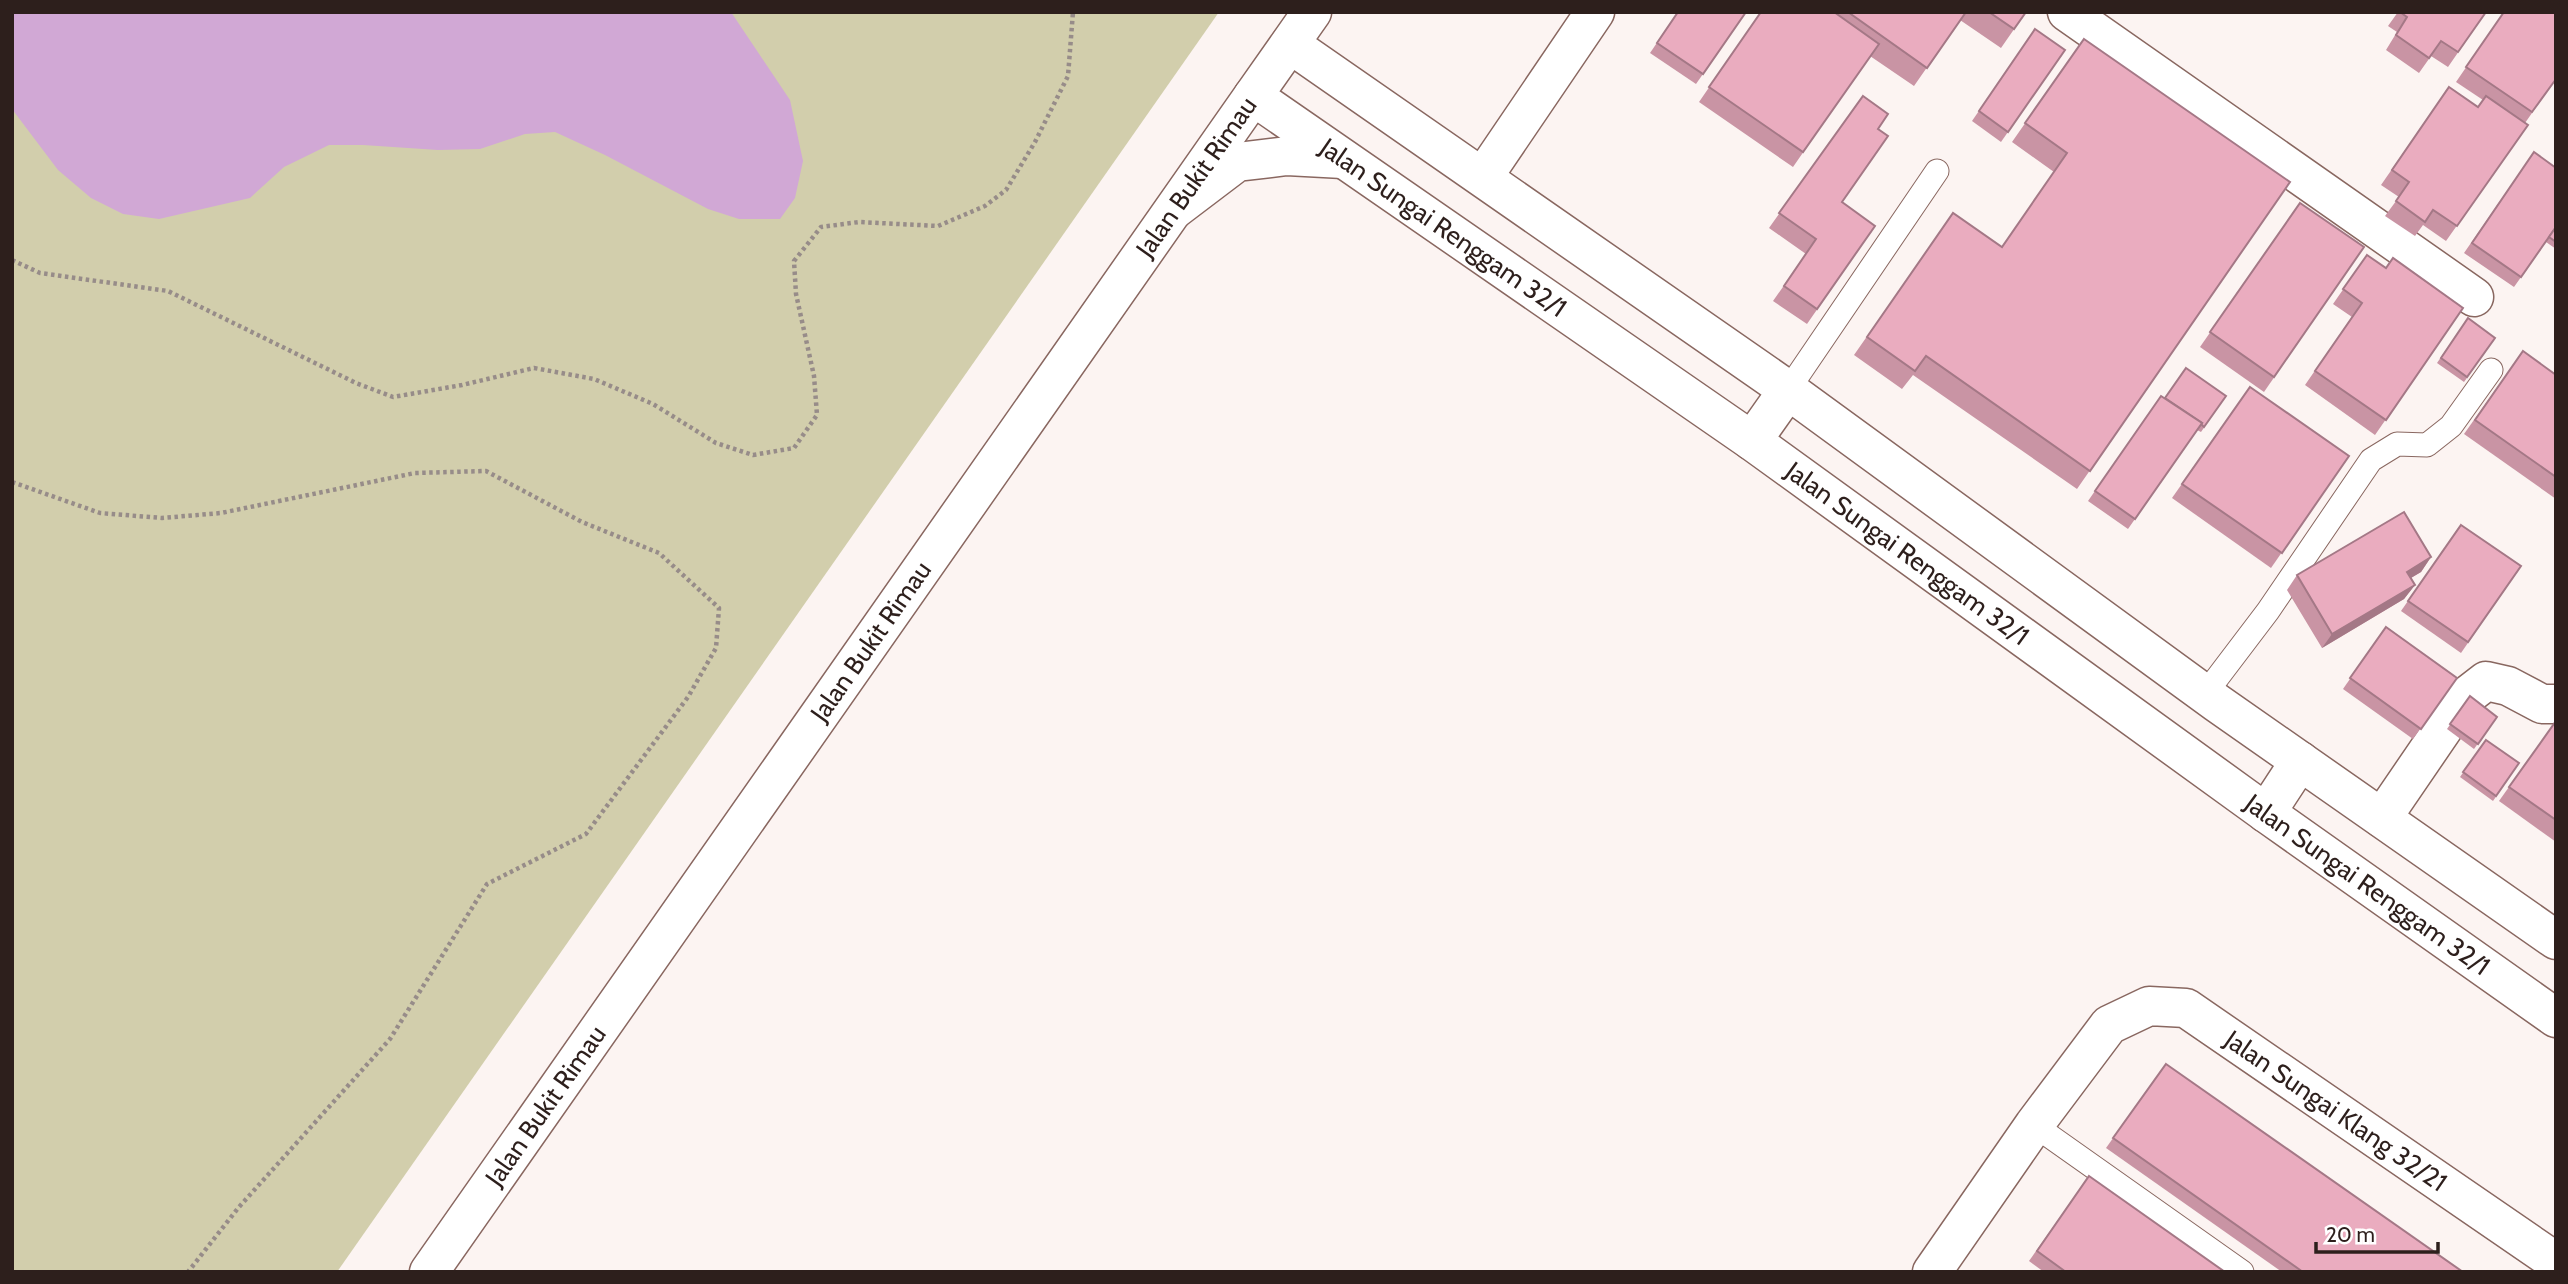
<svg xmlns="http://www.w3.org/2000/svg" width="2568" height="1284" font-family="Cabin,sans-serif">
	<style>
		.green { fill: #d2ceac }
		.water { fill: #d1a8d5 }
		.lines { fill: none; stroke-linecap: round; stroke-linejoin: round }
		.service-casing { stroke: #896760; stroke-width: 25 }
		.minor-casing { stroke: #896760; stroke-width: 41 }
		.tertiary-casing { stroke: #896760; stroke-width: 41 }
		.secondary-casing { stroke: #896760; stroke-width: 41 }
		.path { stroke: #978c89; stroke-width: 4.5; stroke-dasharray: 3.5 3.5; stroke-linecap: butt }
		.service { stroke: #fff; stroke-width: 23 }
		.minor { stroke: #fff; stroke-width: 38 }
		.tertiary { stroke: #fff; stroke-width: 38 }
		.secondary { stroke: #fff; stroke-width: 38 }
		.wall { fill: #c994a4 }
		.shaded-wall { fill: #a47886 }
		.building { fill: #eaacbf; stroke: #a47886; stroke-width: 2 }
		.labels { text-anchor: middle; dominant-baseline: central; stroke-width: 5; stroke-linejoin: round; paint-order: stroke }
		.street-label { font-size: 26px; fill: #2d1f1c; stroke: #fff }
	</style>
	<rect width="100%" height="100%" fill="#fcf4f2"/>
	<path class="green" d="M12,12H1219L337,1272H12Z"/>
	<path class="water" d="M12,12H731L790,100L803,161L795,198L780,219H739L708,209L605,155L555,132L525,134L480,149L438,150L363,145H329L284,167L250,198L159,219L123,214L91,198L58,170L15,113L12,108Z"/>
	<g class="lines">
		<g class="service-casing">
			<g id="service">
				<path d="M1788,390L1937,171"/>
				<path d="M2205,694L2268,611L2371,460L2397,444L2427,445L2451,426L2491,370"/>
				<path d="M2034,1125L2242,1272"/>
			</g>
		</g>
		<g class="minor-casing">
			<g id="minor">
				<path d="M2067,12L2474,297"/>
				<path d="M1483,177L1595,12"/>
				<path d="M2382,818L2464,698L2486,681L2508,686L2542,704H2556"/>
				<path id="s1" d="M1932,1272L2034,1125L2109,1025L2149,1006L2186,1008L2556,1262"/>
			</g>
		</g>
		<g class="tertiary-casing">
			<g id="tertiary">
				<path id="s2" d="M429,1272L1253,96"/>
			</g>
		</g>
		<g class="secondary-casing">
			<g id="secondary">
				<path id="s3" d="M1312,12L1253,96L1752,441L2266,813L2556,1018"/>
				<path d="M1290,44L1788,390L2217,703L2556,940"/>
				<path d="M1175,209L1237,162L1287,156L1343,159"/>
				<path d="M1752,441L1788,390"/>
				<path d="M2266,813L2300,761"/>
			</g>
		</g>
		<g class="path">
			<path d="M12,260L40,273L168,291L356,383L393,397L462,385L534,368L594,379L653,404L716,443L753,455L794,448L817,415L814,376L796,294L794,261L821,227L859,222L938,226L985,206L1006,190L1035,142L1068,76L1073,12"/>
			<path d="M12,482L100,513L162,518L221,513L415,473L486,471L582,522L659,553L719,608L716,648L688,697L586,834L487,884L390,1039L239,1207L188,1272"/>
		</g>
		<use href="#service" class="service"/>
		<use href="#minor" class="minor"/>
		<use href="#tertiary" class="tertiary"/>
		<use href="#secondary" class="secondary"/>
	</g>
	<g class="wall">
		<path d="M1678,12H1746L1696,84L1650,53Z"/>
		<path d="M1761,12H2026L2001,48L1960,20L1914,86L1870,56L1793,167L1699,102Z"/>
		<path d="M2398,12H2486L2448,67L2431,56L2419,73L2386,50L2397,32L2388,26Z"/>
		<path d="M2504,12L2556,79L2525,123L2528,125L2446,241L2423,225L2415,236L2385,216L2399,197L2381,185L2449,87L2478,107L2483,100L2456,82Z"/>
		<path d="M2035,29L2065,50L2001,142L1972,121Z"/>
		<path d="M2084,39L2290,182L2077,489L1913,375L1902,389L1854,355L1953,213L2002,247L2054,172L2012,142Z"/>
		<path d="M1863,96L1842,202L1875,226L1807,324L1773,301L1806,254L1769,228Z"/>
		<path d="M2534,152L2556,168V249L2546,242L2514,287L2464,253Z"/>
		<path d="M2300,203L2364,247L2264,392L2200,347Z"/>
		<path d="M2367,255L2386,268L2463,308L2375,435L2305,385L2352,317L2333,304Z"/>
		<path d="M2468,318L2495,338L2464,382L2437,363Z"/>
		<path d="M2523,351L2556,375V499L2464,434Z"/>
		<path d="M2250,387L2349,456L2271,568L2172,498Z"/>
		<path d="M2161,396L2165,398L2226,396L2201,432L2197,430L2128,529L2088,501Z"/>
		<path d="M2461,525L2521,566L2461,653L2401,611Z"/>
		<path d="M2431,557L2421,572L2411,578L2415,585L2404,599L2322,648L2287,590L2297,575Z"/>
		<path d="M2386,627L2457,678L2413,739L2343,689Z"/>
		<path d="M2470,696L2497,717L2474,749L2447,729Z"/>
		<path d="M2556,721V842L2499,801Z"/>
		<path d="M2486,740L2519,763L2493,801L2460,777Z"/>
		<path d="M2166,1064L2463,1272H2282L2106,1148Z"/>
		<path d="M2089,1176L2225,1272H2044L2029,1261Z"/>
	</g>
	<g class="shaded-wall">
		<path d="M2431,557L2421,572L2397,586L2407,572Z"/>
		<path d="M2415,585L2404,599L2322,648L2332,634Z"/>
	</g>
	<g class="building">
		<path d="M1678,12H1746L1703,74L1657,43Z"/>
		<path d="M1761,12H1834L1879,44L1803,152L1709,87Z"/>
		<path d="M1848,12H1966L1927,68Z"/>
		<path d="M1989,12H2026L2014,29Z"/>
		<path d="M2400,12H2486L2458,52L2441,41L2429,58L2396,35L2407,17Z"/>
		<path d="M2504,12H2556V79L2532,112L2466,67Z"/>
		<path d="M2035,29L2065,50L2008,132L1979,111Z"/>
		<path d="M2084,39L2290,182L2090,471L1926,356L1915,371L1867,337L1953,213L2002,247L2067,153L2025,123Z"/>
		<path d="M2449,87L2478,107L2486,96L2528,125L2457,226L2433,210L2425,222L2396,201L2409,182L2392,170Z"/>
		<path d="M1863,96L1888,114L1878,129L1888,136L1842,202L1875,226L1817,309L1784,286L1816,239L1779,213Z"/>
		<path d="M2534,152L2556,168V227L2521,277L2472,243Z"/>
		<path d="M2300,203L2364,247L2274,377L2210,332Z"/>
		<path d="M2556,227V242L2549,237Z"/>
		<path d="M2367,255L2386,268L2393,258L2463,308L2386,420L2315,371L2362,303L2343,289Z"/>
		<path d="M2468,318L2495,338L2467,377L2441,358Z"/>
		<path d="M2523,351L2556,375V477L2475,420Z"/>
		<path d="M2186,368L2226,396L2204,427L2201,424L2202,423L2165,398Z"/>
		<path d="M2250,387L2349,456L2282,553L2182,484Z"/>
		<path d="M2161,396L2202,423L2135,519L2095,491Z"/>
		<path d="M2404,512L2431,557L2407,572L2415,585L2332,634L2297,575Z"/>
		<path d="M2461,525L2521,566L2468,642L2408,601Z"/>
		<path d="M2386,627L2457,678L2421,729L2350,678Z"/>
		<path d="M2470,696L2497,717L2478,744L2450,724Z"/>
		<path d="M2556,721V820L2509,787Z"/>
		<path d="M2486,740L2519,763L2496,796L2463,772Z"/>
		<path d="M2166,1064L2463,1272H2303L2113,1138Z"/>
		<path d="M2089,1176L2225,1272H2066L2037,1251Z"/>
	</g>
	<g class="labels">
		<g class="street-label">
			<text stroke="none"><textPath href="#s2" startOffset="1337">Jalan Bukit Rimau</textPath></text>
			<text stroke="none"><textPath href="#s3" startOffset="334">Jalan Sungai Renggam 32/1</textPath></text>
			<text stroke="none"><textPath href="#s3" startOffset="901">Jalan Sungai Renggam 32/1</textPath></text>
			<text stroke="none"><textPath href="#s2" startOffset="770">Jalan Bukit Rimau</textPath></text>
			<text stroke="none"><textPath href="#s3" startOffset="1468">Jalan Sungai Renggam 32/1</textPath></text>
			<text stroke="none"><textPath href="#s2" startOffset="203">Jalan Bukit Rimau</textPath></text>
			<text stroke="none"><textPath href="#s1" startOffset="567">Jalan Sungai Klang 32/21</textPath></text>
		</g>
	</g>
	<rect width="2568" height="1284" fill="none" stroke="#2d1f1c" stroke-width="28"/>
	<path d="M2316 1242v10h122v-10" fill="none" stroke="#2d1f1c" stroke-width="3.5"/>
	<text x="2326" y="1242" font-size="21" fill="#2d1f1c" stroke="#ffffff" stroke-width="5" paint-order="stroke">20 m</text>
</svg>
